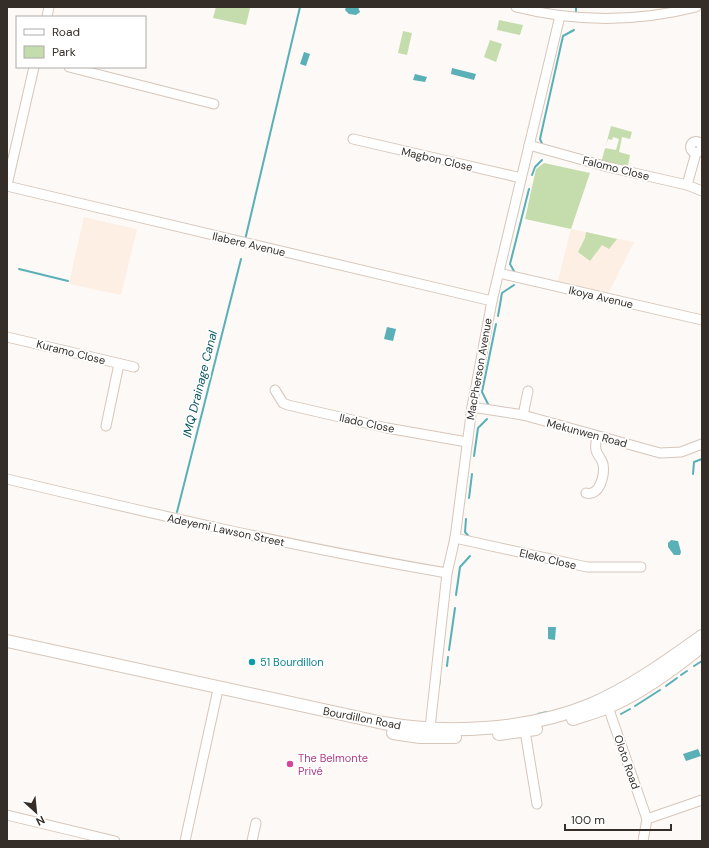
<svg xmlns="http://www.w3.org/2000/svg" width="709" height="848" font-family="'DM Sans',sans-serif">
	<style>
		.built { fill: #fdefe4 }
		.green { fill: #c5ddac; fill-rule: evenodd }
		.water { fill: #59b0b7 }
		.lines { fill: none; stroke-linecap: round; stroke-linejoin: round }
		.stream { stroke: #59b0b7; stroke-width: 2 }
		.minor-casing { stroke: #d7c6ba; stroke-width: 11 }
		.major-casing { stroke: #d7c6ba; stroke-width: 14 }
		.minor { stroke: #fff; stroke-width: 9 }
		.major { stroke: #fff; stroke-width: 12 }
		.culture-dot { fill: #0f9aa8; stroke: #fff; stroke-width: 1.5 }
		.hotel-dot { fill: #d1479c; stroke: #fff; stroke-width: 1.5 }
		.labels { text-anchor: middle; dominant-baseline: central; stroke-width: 3.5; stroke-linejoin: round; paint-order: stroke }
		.street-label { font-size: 11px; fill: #342d28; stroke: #fff }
		.culture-label { font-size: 11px; fill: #0d838f; stroke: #fff; text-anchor: start }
		.hotel-label { font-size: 11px; fill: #b23c85; stroke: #fff; text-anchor: start }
		.water-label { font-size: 12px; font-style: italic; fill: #0c595e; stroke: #fff }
	</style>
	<rect width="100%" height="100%" fill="#fcf9f6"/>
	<g class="built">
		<path d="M84,217L137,229L121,295L69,284Z"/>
		<path d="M571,229L634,242L607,296L557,284Z"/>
	</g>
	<g class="green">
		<path d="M216,7L250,8L246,25L213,18Z"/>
		<path d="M499,20L523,25L520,35L497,30Z"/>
		<path d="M403,31L412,33L407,55L398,53Z"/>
		<path d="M490,40L502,44L496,62L484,57Z"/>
		<path d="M611,126L632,132L630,139L622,137L619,152L630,155L627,170L601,163ZM613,137L619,139L616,150L605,148L608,139L612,140Z"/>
		<path d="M544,163L590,173L571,229L525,219L536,169Z"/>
		<path d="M586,232L617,239L609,249L602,245L590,261L578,252L585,238Z"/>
	</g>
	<g class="water">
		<path d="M346,7H358L360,12L356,15L349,14L345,10Z"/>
		<path d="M304,52L310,54L306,66L300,64Z"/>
		<path d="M452,68L476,74L474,80L451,74Z"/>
		<path d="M415,74L427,77L425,82L413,80Z"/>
		<path d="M387,327L396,329L393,341L384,339Z"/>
		<path d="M671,540L678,541L681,552L680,555H674L668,547V543Z"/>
		<path d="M548,627H556L555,640L548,639Z"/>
		<path d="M698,749L701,756L686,761L683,754Z"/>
	</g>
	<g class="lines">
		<g class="stream">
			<path d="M576,13V7"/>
			<path d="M543,146L540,139L563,36L574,30"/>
			<path d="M532,175L535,167L542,160"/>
			<path d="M245,240L300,7"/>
			<path d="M19,269L68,281"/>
			<path d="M515,273L510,264L529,189"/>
			<path d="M498,316L502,293L514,285"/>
			<path d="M489,406L482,392L496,324"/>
			<path d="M474,456L478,428L487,419"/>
			<path d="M693,474L694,462L702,459"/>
			<path d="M469,498L472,474"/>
			<path d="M177,512L241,259"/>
			<path d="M466,519L465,532L470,538"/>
			<path d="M456,595L460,567L470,556"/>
			<path d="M449,650L455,608"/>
			<path d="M447,666L448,657"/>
			<path d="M694,666L702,661"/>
			<path d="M681,675L687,671"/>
			<path d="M439,686L440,678"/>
			<path d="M666,686L677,678"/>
			<path d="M635,706L660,690"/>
			<path d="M538,714L547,712"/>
			<path d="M621,714L630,709"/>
		</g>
		<g class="minor-casing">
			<g id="minor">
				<path d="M516,7C575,22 637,22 696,7"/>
				<path d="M47,17L49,7"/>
				<path d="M69,67L214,104"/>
				<path d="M353,139L521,178"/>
				<circle cx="696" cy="147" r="5.5"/>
				<path d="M529,145L608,167L687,185L702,191"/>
				<path d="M7,185L34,67"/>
				<path d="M687,185L696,153"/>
				<path d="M7,186L492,301"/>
				<path d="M499,273L702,320"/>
				<path d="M7,337L134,367"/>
				<path d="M275,390L283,403L288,405L387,428L467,442"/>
				<path d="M472,407L523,415L660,453L681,452L702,444"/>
				<path d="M523,415L528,391"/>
				<path d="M106,426L119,364"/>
				<path d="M7,479C153,514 299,548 447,573"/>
				<path d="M586,493C600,497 605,474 603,464C602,459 597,455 596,450C595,445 596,441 597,437"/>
				<path d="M455,538L587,567H641"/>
				<path d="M608,707L647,819L643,841"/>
				<path d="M430,728L447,573L455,538L472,407L492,301L560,16"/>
				<path d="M525,731L537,804"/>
				<path d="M7,815L115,841"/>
				<path d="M647,819L702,800"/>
				<path d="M185,841L217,694"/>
				<path d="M252,841L256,823"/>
			</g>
		</g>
		<g class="major-casing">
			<g id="major">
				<path d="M7,641L383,723C448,735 530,730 592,704C631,687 667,661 702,636"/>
				<path d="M573,719C585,715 597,712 608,707C641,693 675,668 702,646"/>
				<path d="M393,733L420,737H455"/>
				<path d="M499,734L536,729"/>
			</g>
		</g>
		<use href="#minor" class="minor"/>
		<use href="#major" class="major"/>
	</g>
	<circle class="culture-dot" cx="252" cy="662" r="4"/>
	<circle class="hotel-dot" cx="290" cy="764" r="4"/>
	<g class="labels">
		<g class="street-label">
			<text transform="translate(437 159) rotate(13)">Magbon Close</text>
			<text transform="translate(616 168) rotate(14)">Falomo Close</text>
			<text transform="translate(249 244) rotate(13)">Ilabere Avenue</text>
			<text transform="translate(601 297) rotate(13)">Ikoya Avenue</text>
			<text transform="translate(71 352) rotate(14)">Kuramo Close</text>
			<text transform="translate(479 369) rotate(-80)">MacPherson Avenue</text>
			<text transform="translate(367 423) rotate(12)">Ilado Close</text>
			<text transform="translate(587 433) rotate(15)">Mekunwen Road</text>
			<text transform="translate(226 530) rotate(12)">Adeyemi Lawson Street</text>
			<text transform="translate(548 559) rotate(13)">Eleko Close</text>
			<text transform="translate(362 718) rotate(11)">Bourdillon Road</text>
			<text transform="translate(627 762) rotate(71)">Oloto Road</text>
		</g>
		<g class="culture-label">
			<text x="260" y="662">51 Bourdillon</text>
		</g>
		<g class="hotel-label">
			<text x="298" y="758">The Belmonte<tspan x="298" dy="13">Privé</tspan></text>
		</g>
		<g class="water-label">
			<text transform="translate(200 384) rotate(-76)">IMQ Drainage Canal</text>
		</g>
	</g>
	<rect width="709" height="848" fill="none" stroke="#342d28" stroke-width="16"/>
	<rect x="16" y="16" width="130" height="52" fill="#ffffff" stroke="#aeaba9"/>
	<rect x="24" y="29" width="20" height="6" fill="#ffffff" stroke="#aeaba9"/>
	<text x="52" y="36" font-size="12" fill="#342d28">Road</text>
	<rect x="24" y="46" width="20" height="12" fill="#c5ddac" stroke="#aeaba9"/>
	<text x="52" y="56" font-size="12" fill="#342d28">Park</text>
	<g transform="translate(36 812) rotate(153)" stroke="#ffffff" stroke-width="3" paint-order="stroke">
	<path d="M0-3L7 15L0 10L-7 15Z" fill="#342d28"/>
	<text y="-6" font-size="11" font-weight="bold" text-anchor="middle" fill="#342d28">N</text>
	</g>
	<path d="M565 824v6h106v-6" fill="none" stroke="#342d28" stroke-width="2"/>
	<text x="571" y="824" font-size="12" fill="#342d28" stroke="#ffffff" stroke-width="3" paint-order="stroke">100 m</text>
</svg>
